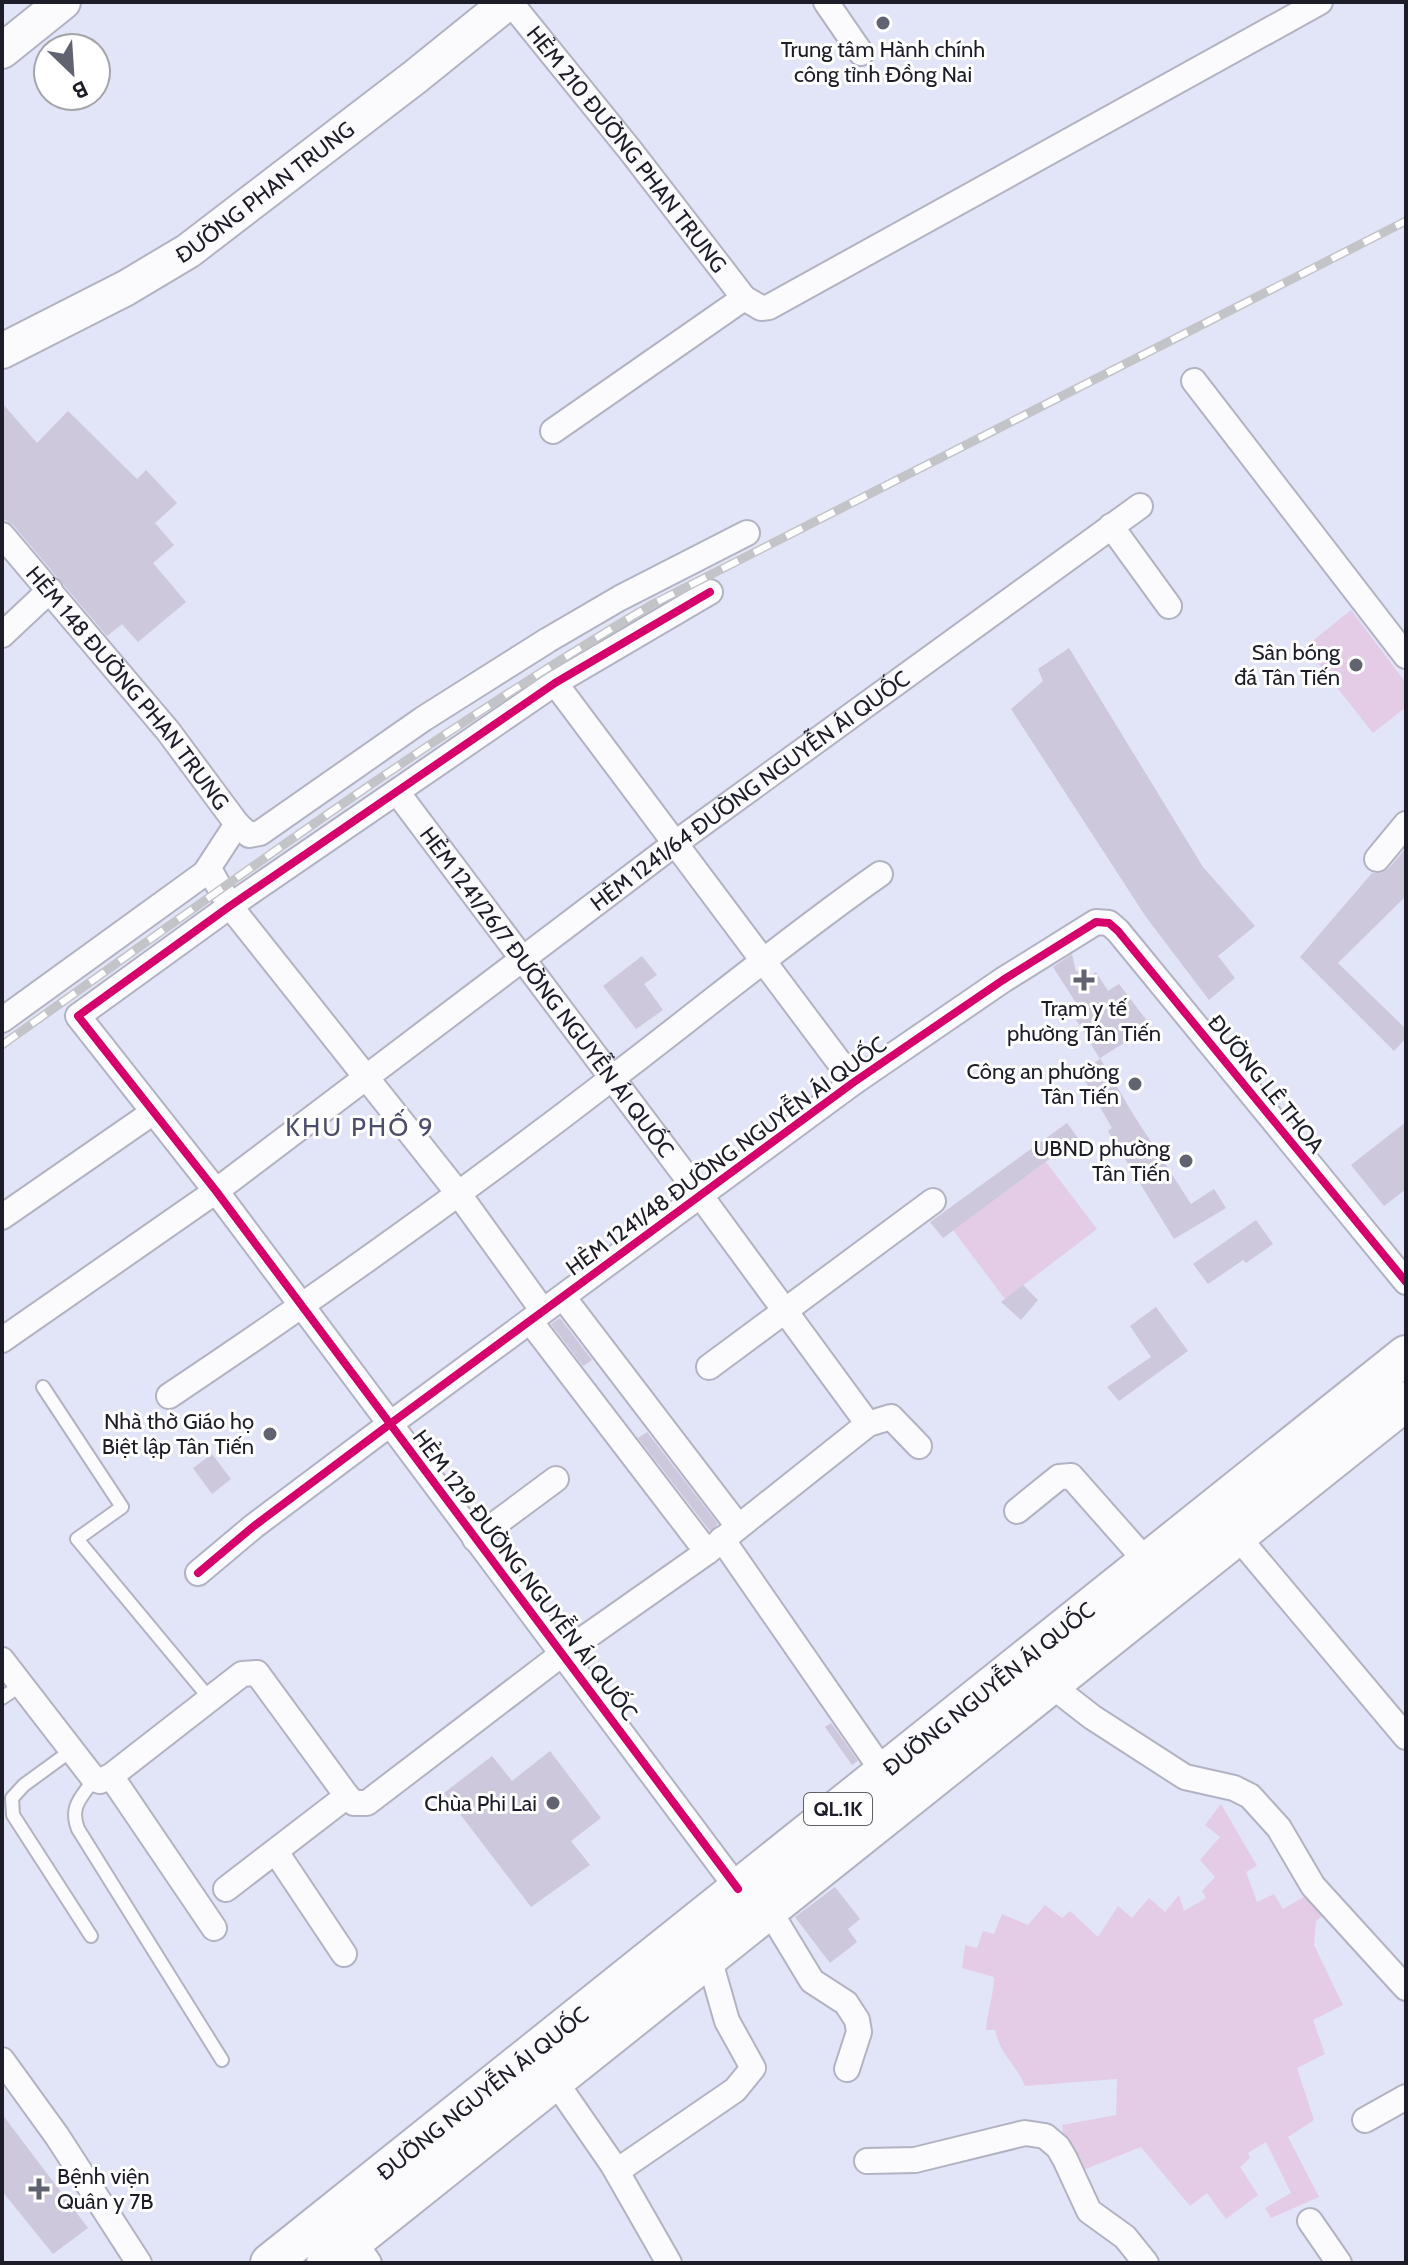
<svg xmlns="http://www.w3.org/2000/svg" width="1408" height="2265" font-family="Cabin,sans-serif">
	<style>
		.green { fill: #e4cce6 }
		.building { fill: #cdc8db }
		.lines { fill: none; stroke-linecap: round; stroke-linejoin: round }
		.lane-casing { stroke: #b2b3c2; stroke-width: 16 }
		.street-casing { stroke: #b2b3c2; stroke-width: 28 }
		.secondary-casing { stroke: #b2b3c2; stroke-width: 38 }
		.primary-casing { stroke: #b2b3c2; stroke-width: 42 }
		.lane { stroke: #fbfbfe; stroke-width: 12 }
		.street { stroke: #fbfbfe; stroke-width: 24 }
		.secondary { stroke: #fbfbfe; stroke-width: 34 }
		.primary { stroke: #fbfbfe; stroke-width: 38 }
		.rail-casing { stroke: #c3c4c8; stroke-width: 9 }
		.rail { stroke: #fff; stroke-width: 6; stroke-dasharray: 18; stroke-linecap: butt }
		.cycleway-casing { stroke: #fff; stroke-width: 13 }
		.cycleway { stroke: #d6006c; stroke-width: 8 }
		.poi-dot { fill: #616371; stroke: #fff; stroke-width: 3 }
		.labels { text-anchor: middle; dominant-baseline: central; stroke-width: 6; stroke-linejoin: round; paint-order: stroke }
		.shield { fill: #fff; stroke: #606169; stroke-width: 2 }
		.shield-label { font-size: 20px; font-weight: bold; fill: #1c1d29 }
		.poi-label { font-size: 22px; fill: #1c1d29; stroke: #fff; text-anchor: end }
		.street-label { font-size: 22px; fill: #1c1d29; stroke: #fff }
		.quarter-label { font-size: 26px; letter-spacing: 2px; fill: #4d4e6b; stroke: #fff }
	</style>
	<rect width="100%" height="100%" fill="#e2e4f7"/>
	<g class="green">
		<path d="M1351,610L1406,683V707L1373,733L1305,647Z"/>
		<path d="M1046,1162L1097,1229L1005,1299L953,1230Z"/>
		<path d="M1221,1804L1257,1866L1246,1872L1257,1902L1274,1894L1283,1909L1309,1894L1327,1912L1316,1921L1314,1945L1343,2005L1313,2020L1325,2054L1297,2068L1314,2120L1288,2137L1319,2197L1271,2218L1265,2208L1291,2193L1266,2142L1248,2153L1250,2158L1240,2167L1258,2195L1226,2219L1207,2193L1190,2206L1141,2147L1078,2172L1065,2143L1062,2125L1116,2115L1117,2079L1025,2086C1015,2062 1001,2057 995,2030H986C987,2012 994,1995 994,1977L962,1968L965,1945L977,1948L983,1931L994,1934L1002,1914L1028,1925L1045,1905L1062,1918L1070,1911L1098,1937L1118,1906L1132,1918L1149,1898L1165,1912L1179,1895L1184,1911L1206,1898L1202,1891L1215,1877L1200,1860L1220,1837L1205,1825Z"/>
	</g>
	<g class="building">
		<path d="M2,403L37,443L68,411L137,479L146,470L177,503L155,523L174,545L153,563L186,602L138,642L122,624L107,636L13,525L2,518Z"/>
		<path d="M1069,648L1203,867L1255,926L1218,956L1235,978L1209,1000L1146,917L1011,709L1043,681L1038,669Z"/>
		<path d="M1406,848V896L1338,963L1406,1029V1038L1394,1051L1300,957L1372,873H1381L1388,869Z"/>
		<path d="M1072,954L1076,972L1085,966L1091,975L1096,972L1108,991L1119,984L1151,1026L1100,1058L1133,1114L1191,1204L1214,1189L1226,1208L1174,1239L1108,1131L1112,1128L1080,1072L1100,1059L1072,1013L1080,1009L1053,967Z"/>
		<path d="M642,956L657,975L644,984L663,1010L636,1029L603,986Z"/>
		<path d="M1406,1122V1189L1384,1206L1351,1165Z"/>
		<path d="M1067,1123L1078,1138L943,1238L930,1222Z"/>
		<path d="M1256,1220L1273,1244L1246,1263L1243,1260L1208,1284L1193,1264Z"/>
		<path d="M1023,1285L1038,1300L1021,1320L1001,1302Z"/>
		<path d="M1156,1307L1188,1351L1119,1401L1107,1387L1151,1357L1130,1326Z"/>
		<path d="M560,1318L592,1360L583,1366L551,1324Z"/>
		<path d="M647,1432L718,1524L710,1531L638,1438Z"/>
		<path d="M212,1454L231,1479L212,1494L193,1468Z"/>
		<path d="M831,1723L858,1761L852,1765L825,1727Z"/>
		<path d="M550,1751L601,1818L571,1841L590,1865L531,1907L444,1793L492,1756L512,1781Z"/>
		<path d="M835,1887L860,1919L848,1929L857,1942L830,1963L795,1917Z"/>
		<path d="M2,2114L88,2228L53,2254L2,2191Z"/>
	</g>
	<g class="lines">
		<g class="lane-casing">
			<g id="lane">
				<path d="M43,1387L122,1507L77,1539L210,1699"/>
				<path d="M2,1698L21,1685"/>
				<path d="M72,1750L24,1785L12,1798L13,1815L91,1936"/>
				<path d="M94,1779C82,1797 69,1806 78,1829L222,2060"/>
			</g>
		</g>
		<g class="street-casing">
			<g id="street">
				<path id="s1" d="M510,2L630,150L744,298L761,308L769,307L1320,2"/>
				<path d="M826,2L861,53"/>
				<path d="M1194,381L1406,656"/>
				<path d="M553,431L744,298"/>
				<path d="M1111,526L1169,606"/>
				<path id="s2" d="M2,535L168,731L237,824L205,873L2,1020"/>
				<path d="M710,592L555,683L230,906L78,1016L216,1191L738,1889"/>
				<path d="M2,635L50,590"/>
				<path d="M555,683L854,1082"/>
				<path id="s3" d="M397,792L700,1195L868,1424"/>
				<path d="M237,824L249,835L260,833L423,719L548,640L620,598L747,533"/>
				<path d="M1377,859L1406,824"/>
				<path d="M209,869L230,906L458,1193L543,1311"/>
				<path d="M2,1217L152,1113"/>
				<path d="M563,1297L738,1526"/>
				<path d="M530,1321L707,1552"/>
				<path id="s4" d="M2,1340L216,1191L677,842L1140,506"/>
				<path d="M709,1367L933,1201"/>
				<path d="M169,1396C320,1295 467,1190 611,1079C701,1011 787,939 880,874"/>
				<path d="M1017,1511L1059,1477L1071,1476L1147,1562"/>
				<path d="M1237,1536L1406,1737"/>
				<path d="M475,1539L556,1479"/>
				<path d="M722,1539L884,1773"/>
				<path d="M198,1573L254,1526L390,1424L854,1082L1003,980L1096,922L1109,923L1118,931L1406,1282"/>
				<path d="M2,1660L94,1779L100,1781L111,1776L242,1674L257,1673L347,1796L354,1803H367L562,1654L707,1552L868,1424L891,1417L919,1446"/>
				<path d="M1051,1685L1092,1717L1185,1777L1234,1788L1250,1796L1279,1828L1313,1886L1406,1988"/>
				<path d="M111,1776L214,1928"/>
				<path d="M276,1852L344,1954"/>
				<path d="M226,1889L347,1796"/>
				<path d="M769,1910L812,1981L846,2003L857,2020L859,2032L847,2069"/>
				<path d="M2,2060L57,2136L139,2263"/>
				<path d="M555,2081L613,2165L669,2263"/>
				<path d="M1365,2120L1406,2097"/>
				<path d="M867,2161L915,2160L1025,2133L1045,2136L1058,2147L1065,2159L1089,2211L1125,2237L1146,2263"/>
				<path d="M617,2171L735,2090L753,2068L727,2021L709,1958"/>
				<path d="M1310,2221L1339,2263"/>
				<path d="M354,2241L369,2263"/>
			</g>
		</g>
		<g class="secondary-casing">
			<g id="secondary">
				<path d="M2,51L63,2"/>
				<path id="s5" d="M2,351L126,288L188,251L415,77L508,2"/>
			</g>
		</g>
		<g class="primary-casing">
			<g id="primary">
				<path id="s6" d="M270,2263L1406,1355"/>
				<path d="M326,2263L1406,1401"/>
			</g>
		</g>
		<use href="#lane" class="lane"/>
		<use href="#street" class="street"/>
		<use href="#secondary" class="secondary"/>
		<use href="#primary" class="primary"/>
		<g class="rail-casing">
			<path id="rail" d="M2,1045C216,893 427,737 653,604L1406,221"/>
		</g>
		<use href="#rail" class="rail"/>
		<g class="cycleway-casing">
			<g id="cycleway">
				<path d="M710,592L555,683L230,906L78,1016L216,1191L738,1889"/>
				<path d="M198,1573L254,1526L390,1424L854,1082L1003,980L1096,922L1109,923L1118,931L1406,1282"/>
			</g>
		</g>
		<use href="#cycleway" class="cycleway"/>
	</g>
	<g class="poi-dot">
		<circle cx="883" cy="23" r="8"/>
		<circle cx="1356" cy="665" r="8"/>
		<path d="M1080 968h8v8h8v8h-8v8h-8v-8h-8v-8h8z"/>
		<circle cx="1135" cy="1084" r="8"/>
		<circle cx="1186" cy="1161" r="8"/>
		<circle cx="270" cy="1434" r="8"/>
		<circle cx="553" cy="1803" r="8"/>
		<path d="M35 2177h8v8h8v8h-8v8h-8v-8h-8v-8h8z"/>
	</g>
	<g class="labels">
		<rect class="shield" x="804" y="1793" width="68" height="32" rx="6"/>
		<g class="shield-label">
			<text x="838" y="1809">QL.1K</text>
		</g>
		<g class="poi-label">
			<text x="883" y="49" text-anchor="middle">Trung tâm Hành chính<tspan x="883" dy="25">công tỉnh Đồng Nai</tspan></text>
			<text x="1340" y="652">Sân bóng<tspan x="1340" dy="25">đá Tân Tiến</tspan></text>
			<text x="1084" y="1008" text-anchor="middle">Trạm y tế<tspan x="1084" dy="25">phường Tân Tiến</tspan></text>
			<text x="1119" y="1071">Công an phường<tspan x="1119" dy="25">Tân Tiến</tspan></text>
			<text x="1170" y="1148">UBND phường<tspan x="1170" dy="25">Tân Tiến</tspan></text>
			<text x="254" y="1421">Nhà thờ Giáo họ<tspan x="254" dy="25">Biệt lập Tân Tiến</tspan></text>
			<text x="537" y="1803">Chùa Phi Lai</text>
			<text x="57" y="2176" text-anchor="start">Bệnh viện<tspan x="57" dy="25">Quân y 7B</tspan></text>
		</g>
		<g class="street-label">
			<text stroke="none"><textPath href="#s1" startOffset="188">HẺM 210 ĐƯỜNG PHAN TRUNG</textPath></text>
			<text stroke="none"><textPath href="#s5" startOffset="308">ĐƯỜNG PHAN TRUNG</textPath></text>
			<text stroke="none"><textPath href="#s2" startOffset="198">HẺM 148 ĐƯỜNG PHAN TRUNG</textPath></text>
			<text stroke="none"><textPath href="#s4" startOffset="928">HẺM 1241/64 ĐƯỜNG NGUYỄN ÁI QUỐC</textPath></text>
			<text stroke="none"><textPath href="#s3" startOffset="250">HẺM 1241/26/7 ĐƯỜNG NGUYỄN ÁI QUỐC</textPath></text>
			<text transform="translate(1266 1084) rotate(51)">ĐƯỜNG LÊ THOA</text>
			<text transform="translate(726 1156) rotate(-36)">HẺM 1241/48 ĐƯỜNG NGUYỄN ÁI QUỐC</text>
			<text transform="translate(525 1575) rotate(53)">HẺM 1219 ĐƯỜNG NGUYỄN ÁI QUỐC</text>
			<text stroke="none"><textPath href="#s6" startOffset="920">ĐƯỜNG NGUYỄN ÁI QUỐC</textPath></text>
			<text stroke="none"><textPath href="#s6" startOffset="272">ĐƯỜNG NGUYỄN ÁI QUỐC</textPath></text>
		</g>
		<g class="quarter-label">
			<text x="360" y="1127">KHU PHỐ 9</text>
		</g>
	</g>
	<rect width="1408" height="2265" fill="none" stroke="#1c1d29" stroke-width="8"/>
	<g transform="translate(72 72) rotate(155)"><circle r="38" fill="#ffffff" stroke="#a4a5a9" stroke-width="2"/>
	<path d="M0-6L14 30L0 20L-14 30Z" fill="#616371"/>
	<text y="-12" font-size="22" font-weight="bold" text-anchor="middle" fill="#1c1d29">B</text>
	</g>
</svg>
